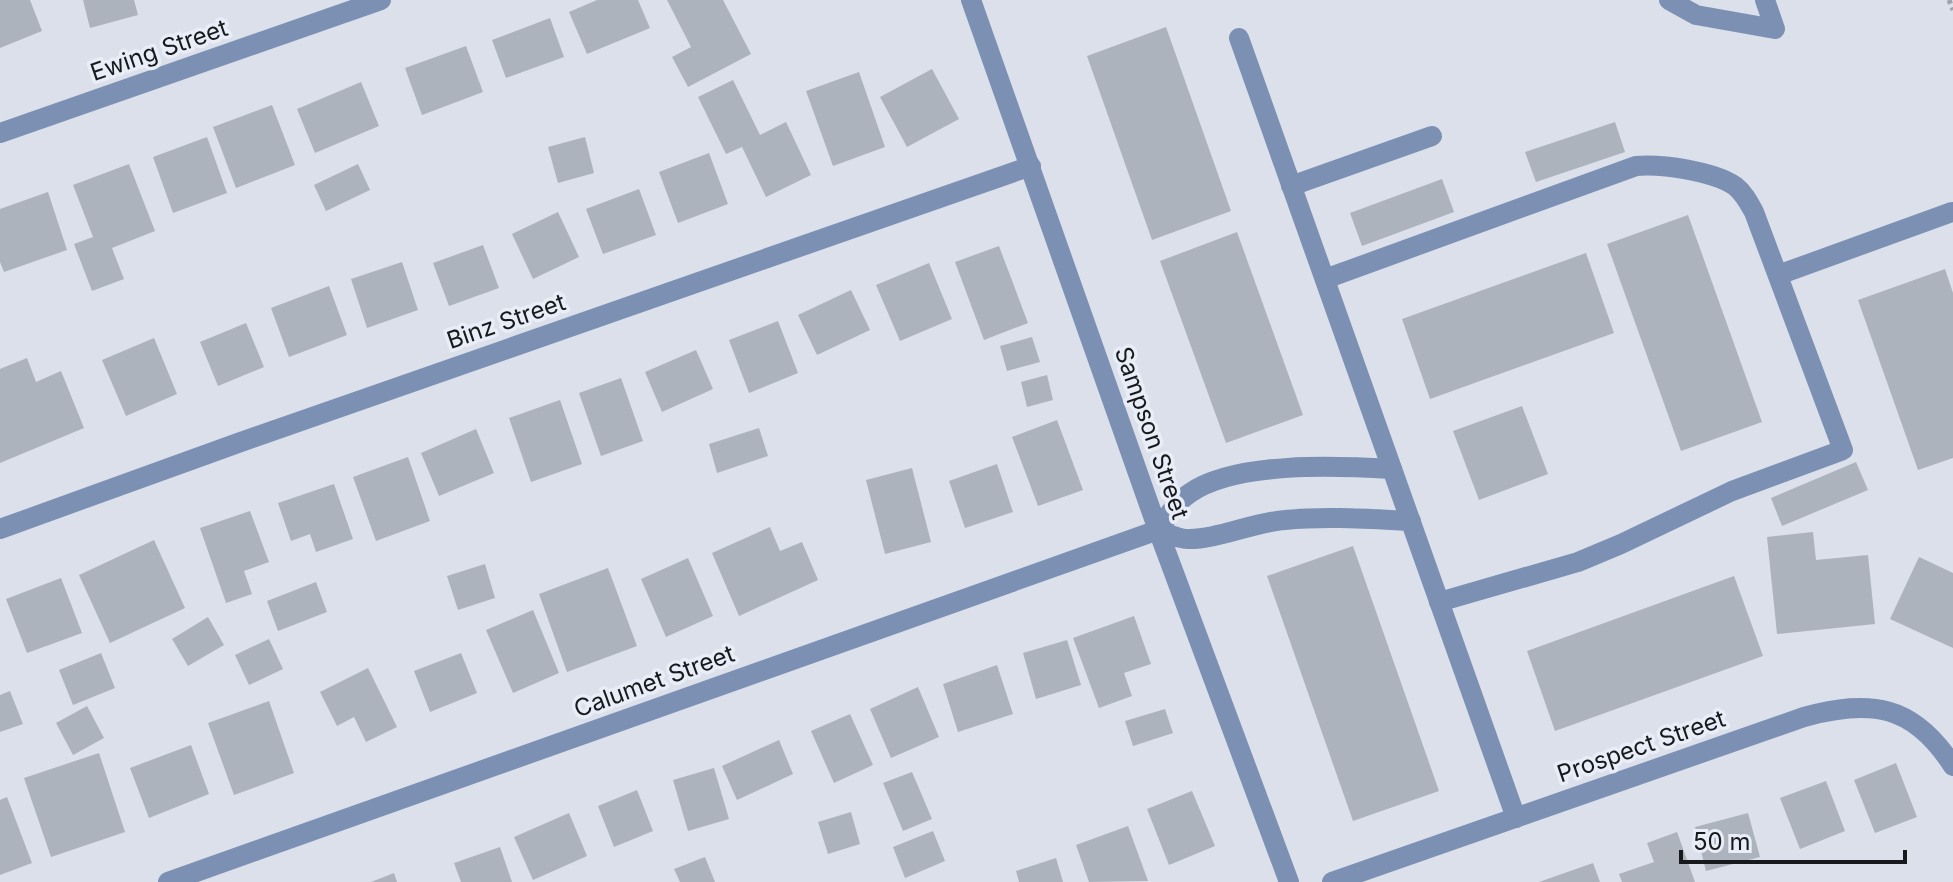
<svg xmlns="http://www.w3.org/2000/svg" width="1953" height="882" font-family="Inter,sans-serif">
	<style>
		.building { fill: #adb3bc }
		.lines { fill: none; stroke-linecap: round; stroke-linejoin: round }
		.path { stroke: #9fa3ab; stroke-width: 5; stroke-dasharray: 4 4; stroke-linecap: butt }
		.minor { stroke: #7c90b3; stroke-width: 20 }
		.labels { text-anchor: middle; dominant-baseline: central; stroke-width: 7; stroke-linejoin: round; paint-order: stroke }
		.street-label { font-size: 24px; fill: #17191c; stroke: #e8edf7 }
	</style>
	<rect width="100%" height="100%" fill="#dbe0ea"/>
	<g class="building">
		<path d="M0,0H30L42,31L0,48Z"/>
		<path d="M83,0H134L138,15L90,28Z"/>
		<path d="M597,0H638L650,28L587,54L569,12Z"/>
		<path d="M667,0H723L751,54L688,87L672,57L691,47Z"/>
		<path d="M550,18L564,57L506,78L492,40Z"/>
		<path d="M1166,27L1231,211L1152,240L1087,56Z"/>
		<path d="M466,46L483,92L422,115L405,68Z"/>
		<path d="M932,69L959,119L907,147L880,97Z"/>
		<path d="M859,72L885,147L833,166L806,91Z"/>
		<path d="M733,80L760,135L786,122L811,175L766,197L742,147L726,154L698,97Z"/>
		<path d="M361,82L379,126L315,153L297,109Z"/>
		<path d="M272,105L295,165L236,188L213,127Z"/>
		<path d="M1615,122L1625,152L1536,182L1525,152Z"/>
		<path d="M207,137L227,193L173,213L153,157Z"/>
		<path d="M585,137L594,173L558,183L548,147Z"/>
		<path d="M709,153L728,204L678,223L659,172Z"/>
		<path d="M129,164L155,231L112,248L124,279L92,291L74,244L93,237L73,185Z"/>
		<path d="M358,164L370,190L326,211L314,185Z"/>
		<path d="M1442,179L1454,212L1362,246L1350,213Z"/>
		<path d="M639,189L656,235L603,254L586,209Z"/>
		<path d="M48,192L67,250L4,272L0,262V209Z"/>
		<path d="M558,212L579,257L533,279L512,234Z"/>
		<path d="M1688,215L1762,422L1681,451L1607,244Z"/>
		<path d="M1237,232L1303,415L1226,443L1160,261Z"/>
		<path d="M483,245L499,288L449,306L433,263Z"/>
		<path d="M999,246L1028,323L984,340L955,262Z"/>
		<path d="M1586,253L1614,333L1430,399L1402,319Z"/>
		<path d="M402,262L418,310L367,328L351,279Z"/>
		<path d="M929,263L952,319L900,341L876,285Z"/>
		<path d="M1945,269L1953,293V458L1918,470L1858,300Z"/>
		<path d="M329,286L347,335L289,357L271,308Z"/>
		<path d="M851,290L870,330L817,355L798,315Z"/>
		<path d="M778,321L798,373L749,393L729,340Z"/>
		<path d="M246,323L264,367L218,386L200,342Z"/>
		<path d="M1032,337L1040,362L1007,371L1000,346Z"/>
		<path d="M154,338L177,394L126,416L102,360Z"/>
		<path d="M696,350L713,389L662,412L645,372Z"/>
		<path d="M27,358L36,382L61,371L84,428L0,463V369Z"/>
		<path d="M1047,375L1053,400L1027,407L1021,382Z"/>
		<path d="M621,378L643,441L601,456L579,393Z"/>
		<path d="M560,400L582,464L531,482L509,418Z"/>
		<path d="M1522,406L1548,474L1479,500L1453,431Z"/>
		<path d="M1057,420L1083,490L1038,506L1012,437Z"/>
		<path d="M759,428L768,456L717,473L709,444Z"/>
		<path d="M476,429L494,473L439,496L421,453Z"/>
		<path d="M408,457L430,521L376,541L353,477Z"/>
		<path d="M1856,462L1868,490L1782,526L1771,498Z"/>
		<path d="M997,464L1013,512L965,528L949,481Z"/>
		<path d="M912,468L931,542L885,554L866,480Z"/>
		<path d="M334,484L353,539L316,552L310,534L291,541L278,503Z"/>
		<path d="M250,511L269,562L244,571L252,594L226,603L200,528Z"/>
		<path d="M770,527L780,551L802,542L818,580L739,616L712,553Z"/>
		<path d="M1813,532L1816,560L1868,555L1875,624L1777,634L1767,537Z"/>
		<path d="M154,540L185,608L110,643L79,575Z"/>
		<path d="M1353,546L1439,791L1353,821L1267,576Z"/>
		<path d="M1919,557L1953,573V648L1890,619Z"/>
		<path d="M688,558L713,616L666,637L641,579Z"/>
		<path d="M485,564L495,598L458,610L447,576Z"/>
		<path d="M608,568L637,646L567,672L539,594Z"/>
		<path d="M1734,576L1763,656L1555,731L1527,651Z"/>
		<path d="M61,578L82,633L27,653L6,599Z"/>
		<path d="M316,582L327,612L278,631L267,601Z"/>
		<path d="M533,610L559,673L513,693L486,630Z"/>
		<path d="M1134,616L1151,664L1124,673L1132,696L1099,708L1073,638Z"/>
		<path d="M208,617L224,645L188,666L172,639Z"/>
		<path d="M269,639L283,669L249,685L235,655Z"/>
		<path d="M1067,640L1081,685L1036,699L1023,653Z"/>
		<path d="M101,653L115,688L73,705L59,670Z"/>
		<path d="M461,653L477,693L430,712L414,671Z"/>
		<path d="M997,665L1013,714L958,732L943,684Z"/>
		<path d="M368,668L397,727L366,742L354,717L337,726L320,692Z"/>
		<path d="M918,687L939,737L891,758L870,709Z"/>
		<path d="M10,691L23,724L0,732V695Z"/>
		<path d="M269,701L294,773L234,795L208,723Z"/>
		<path d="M87,706L104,738L73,755L56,723Z"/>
		<path d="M1165,709L1173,733L1133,746L1125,721Z"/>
		<path d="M850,714L873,765L834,783L811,731Z"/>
		<path d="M779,740L793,774L737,800L722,766Z"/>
		<path d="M191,745L209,794L149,818L130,768Z"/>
		<path d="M99,753L125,832L51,857L24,778Z"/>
		<path d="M1896,763L1917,817L1875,833L1854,780Z"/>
		<path d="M714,768L729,819L688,831L673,780Z"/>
		<path d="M912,772L932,819L903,831L883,783Z"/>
		<path d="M1826,781L1845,831L1800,849L1780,798Z"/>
		<path d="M637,790L653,831L614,847L598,806Z"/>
		<path d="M1192,791L1215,846L1169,865L1147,809Z"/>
		<path d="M7,797L32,863L0,875V800Z"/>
		<path d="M851,812L860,844L828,854L818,822Z"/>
		<path d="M569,813L587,856L533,880L514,837Z"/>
		<path d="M1748,813L1760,857L1706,871L1695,827Z"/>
		<path d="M1128,826L1148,881L1089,882L1076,845Z"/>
		<path d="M933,831L945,861L905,878L893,847Z"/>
		<path d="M1677,832L1695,882H1622L1619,874L1654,862L1647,843Z"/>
		<path d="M500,847L512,882H461L454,863Z"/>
		<path d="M705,857L715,882H680L674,869Z"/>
		<path d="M1056,858L1063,882H1019L1016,871Z"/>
		<path d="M1593,863L1600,882H1539Z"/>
		<path d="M394,873L397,882H371Z"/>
	</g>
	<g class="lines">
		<path class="path" d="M1949,0L1953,10"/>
		<g class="minor">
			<path d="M971,0L1158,530L1289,882"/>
			<path d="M1669,0L1696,15L1775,29L1765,0"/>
			<path d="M1239,38L1516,818"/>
			<path d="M0,133L381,0"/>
			<path d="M1291,186L1432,136"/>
			<path d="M1778,275L1952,212"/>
			<path d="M1325,279L1636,166C1663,164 1713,171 1735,186C1744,193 1749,203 1754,212L1843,450L1732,491L1621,544L1578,562L1439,602"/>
			<path d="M0,529L238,443L1031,166"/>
			<path d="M1158,530C1167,533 1178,539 1187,539C1216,540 1254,522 1285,520C1327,516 1369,519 1411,521"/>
			<path d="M168,882L1158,530C1167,517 1176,502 1190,493C1236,461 1338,466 1392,469"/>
			<path d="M1332,882L1804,717C1871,699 1913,704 1953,766"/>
		</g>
	</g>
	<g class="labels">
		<g class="street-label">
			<text transform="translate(159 50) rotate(-19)">Ewing Street</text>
			<text transform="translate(506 321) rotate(-19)">Binz Street</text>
			<text transform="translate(1152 433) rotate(71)">Sampson Street</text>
			<text transform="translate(654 681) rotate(-20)">Calumet Street</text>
			<text transform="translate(1641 746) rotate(-19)">Prospect Street</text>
		</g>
	</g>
	<path d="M1681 850v12h224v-12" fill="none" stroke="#17191c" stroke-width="4"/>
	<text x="1693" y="850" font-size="24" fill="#17191c" stroke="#e8edf7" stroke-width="6" paint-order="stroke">50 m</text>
</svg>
